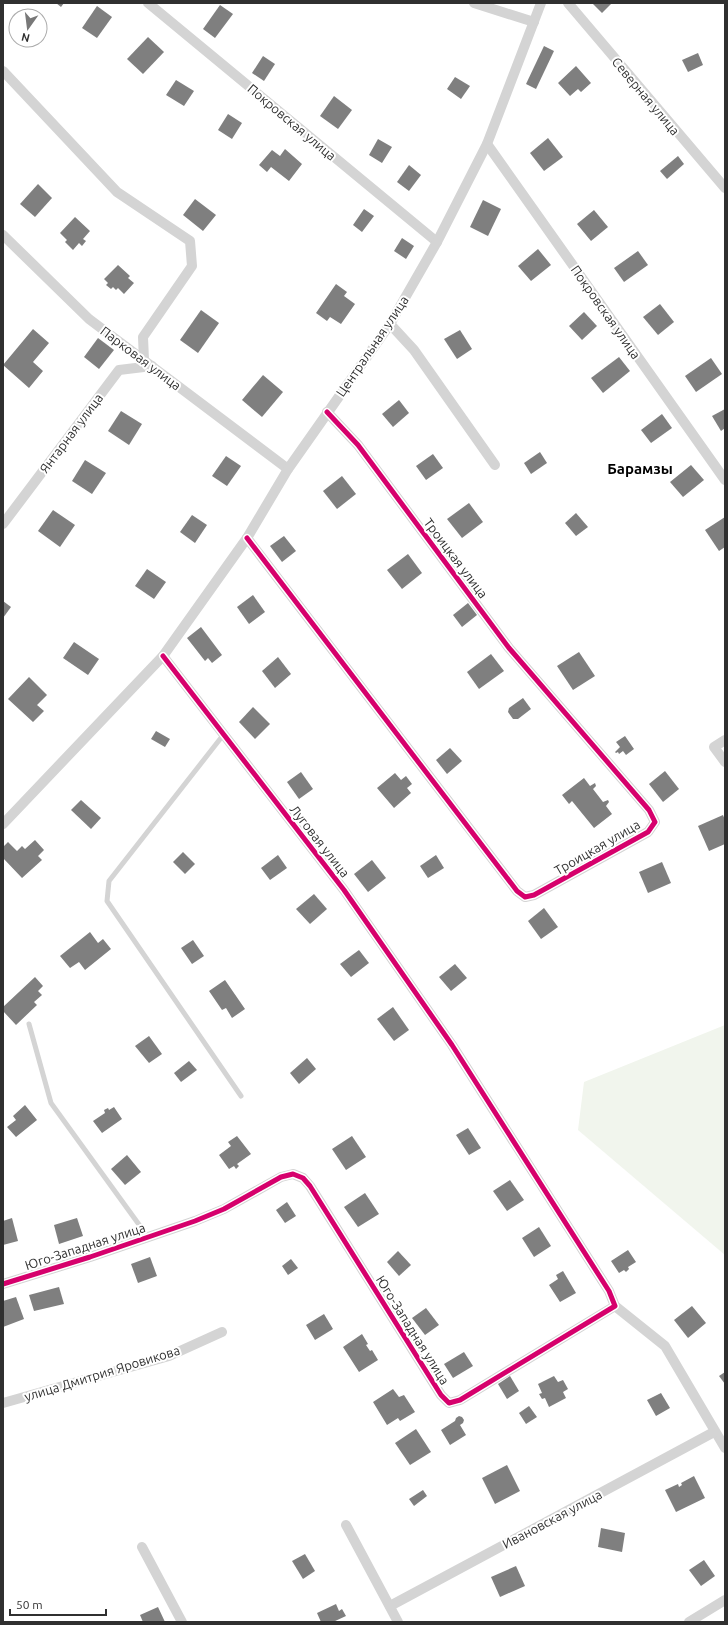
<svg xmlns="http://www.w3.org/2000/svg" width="728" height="1625" font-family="Ubuntu,sans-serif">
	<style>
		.green { fill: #f1f5ed }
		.building { fill: #7f7f7f }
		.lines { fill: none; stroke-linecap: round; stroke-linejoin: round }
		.service { stroke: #d4d4d4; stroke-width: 5 }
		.minor { stroke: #d4d4d4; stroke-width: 10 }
		.cycleway-casing { stroke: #fff; stroke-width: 8 }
		.cycleway { stroke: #d6006c; stroke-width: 5 }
		.labels { text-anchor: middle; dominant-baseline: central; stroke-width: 4; stroke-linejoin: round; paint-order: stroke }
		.street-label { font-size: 13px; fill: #303030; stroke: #fff }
		.quarter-label { font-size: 15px; font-weight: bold; fill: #000; stroke: #fff }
	</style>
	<rect width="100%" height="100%" fill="#fff"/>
	<path class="green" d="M725,1025V1255L578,1130L584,1082Z"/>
	<g class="building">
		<path d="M56,3H64L61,7Z"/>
		<path d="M592,3H612L602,13Z"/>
		<path d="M220,5L233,14L215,38L203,29Z"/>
		<path d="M97,6L112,17L97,38L82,28Z"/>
		<path d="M148,37L164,52L143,74L127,59Z"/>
		<path d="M544,46L554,51L536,89L526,84Z"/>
		<path d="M698,53L703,65L688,72L682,60Z"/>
		<path d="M263,56L275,64L264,81L252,73Z"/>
		<path d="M576,66L591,83L581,92L578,89L570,96L558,83Z"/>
		<path d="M455,77L470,86L461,99L447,89Z"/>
		<path d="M176,80L194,91L184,106L166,95Z"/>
		<path d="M334,96L352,110L338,129L320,116Z"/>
		<path d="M228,114L242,123L232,139L218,130Z"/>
		<path d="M548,138L563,157L544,171L530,153Z"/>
		<path d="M378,139L392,147L382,163L369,155Z"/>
		<path d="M285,149L302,164L289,181L271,167L267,172L259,165L272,150L280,156Z"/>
		<path d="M678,156L684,164L667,179L660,171Z"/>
		<path d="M409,165L421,175L409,191L397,182Z"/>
		<path d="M38,184L52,198L35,217L20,204Z"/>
		<path d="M195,199L216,215L203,231L183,215Z"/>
		<path d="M483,200L501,209L488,236L470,227Z"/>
		<path d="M364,209L374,216L362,232L353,225Z"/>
		<path d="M594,210L608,227L591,241L577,224Z"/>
		<path d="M75,217L90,231L83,239L86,241L82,246L79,243L73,250L65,242L67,240L60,233Z"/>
		<path d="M402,238L414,246L406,259L394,251Z"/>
		<path d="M538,249L551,265L531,281L518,266Z"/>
		<path d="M638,251L648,265L624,282L614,268Z"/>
		<path d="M118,265L130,276L128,278L134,283L124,294L118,288L116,290L113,287L111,289L106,285L108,283L104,279Z"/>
		<path d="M336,284L347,292L344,296L355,304L341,324L330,317L327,321L316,313Z"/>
		<path d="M660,304L674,322L658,335L643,317Z"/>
		<path d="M201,310L219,323L198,353L180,340Z"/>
		<path d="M584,312L597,326L582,340L569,326Z"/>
		<path d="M33,329L49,343L33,362L43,371L29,388L3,365Z"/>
		<path d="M460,330L472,349L457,359L444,339Z"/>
		<path d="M98,338L114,350L99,369L84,357Z"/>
		<path d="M619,357L630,371L603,393L591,378Z"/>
		<path d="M711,358L722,374L696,392L685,376Z"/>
		<path d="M263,375L283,392L262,417L242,400Z"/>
		<path d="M399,400L409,413L393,427L382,414Z"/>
		<path d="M725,409V428L721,431L712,416Z"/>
		<path d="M121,411L142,424L129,445L108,431Z"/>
		<path d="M662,414L672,428L651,443L641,430Z"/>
		<path d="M540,452L547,463L531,474L524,463Z"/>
		<path d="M433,454L443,468L426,480L416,466Z"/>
		<path d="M226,456L241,466L227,486L212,476Z"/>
		<path d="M85,460L106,473L92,494L72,481Z"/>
		<path d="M691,465L704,480L683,497L670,482Z"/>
		<path d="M342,476L356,494L337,509L323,491Z"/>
		<path d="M469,503L483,522L462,538L447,519Z"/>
		<path d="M53,510L75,525L60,547L38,531Z"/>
		<path d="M576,513L588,527L576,536L565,523Z"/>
		<path d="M192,515L207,525L195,543L180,532Z"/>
		<path d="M725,517V547L719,551L705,530Z"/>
		<path d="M284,536L296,551L282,562L270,546Z"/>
		<path d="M408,554L422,573L402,589L387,570Z"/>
		<path d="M147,569L166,582L154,599L135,586Z"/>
		<path d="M253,595L265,612L249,624L237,607Z"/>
		<path d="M3,601L11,607L3,618Z"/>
		<path d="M468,603L477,615L462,627L453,615Z"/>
		<path d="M201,627L222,655L212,663L208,658L205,661L187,638Z"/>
		<path d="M74,642L99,659L88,675L63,658Z"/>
		<path d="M579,652L595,676L573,690L557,666Z"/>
		<path d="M491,654L504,671L479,689L467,672Z"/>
		<path d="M278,657L291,674L275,688L262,671Z"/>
		<path d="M29,677L47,695L37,705L44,711L33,722L8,699Z"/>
		<path d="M523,698L531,709L518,719H513L508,712L509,708Z"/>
		<path d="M253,707L270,724L255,739L239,722Z"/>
		<path d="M156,731L170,739L165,747L151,739Z"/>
		<path d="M625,736L634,749L626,755L623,751L619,754L618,752L616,753L615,752L620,747L616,742Z"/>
		<path d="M450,748L462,761L447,774L436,760Z"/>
		<path d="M665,771L679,789L663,802L649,784Z"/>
		<path d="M301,772L313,789L299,799L287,782Z"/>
		<path d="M395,773L401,780L406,776L412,784L407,788L411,793L394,808L377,788Z"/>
		<path d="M584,778L590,786L595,783L596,786L593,789L603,802L608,800L609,802L606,806L612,814L594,828L572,801L569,804L562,795Z"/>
		<path d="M81,800L101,818L91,829L71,810Z"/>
		<path d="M723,815L725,820V844L709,851L698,826Z"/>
		<path d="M35,840L44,850L38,856L42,860L22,878L3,858V847L8,842L17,851L22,846L25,849Z"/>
		<path d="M183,852L195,864L185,874L173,862Z"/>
		<path d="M278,855L287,868L270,880L261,868Z"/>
		<path d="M436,855L444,868L428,878L420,866Z"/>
		<path d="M372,860L386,878L368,892L354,874Z"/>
		<path d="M662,862L671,883L648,893L639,872Z"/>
		<path d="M314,894L327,909L310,924L296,909Z"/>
		<path d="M544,908L558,927L541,939L528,921Z"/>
		<path d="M90,932L98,943L103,939L111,949L85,970L79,962L70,968L60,956Z"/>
		<path d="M193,940L204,956L192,964L181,948Z"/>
		<path d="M359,950L369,963L351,977L340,964Z"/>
		<path d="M455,964L467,978L451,991L439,977Z"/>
		<path d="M35,977L43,986L38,991L42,995L34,1002L37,1005L16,1025L3,1011V1007Z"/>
		<path d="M225,980L245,1009L232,1018L226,1008L222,1010L209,991Z"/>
		<path d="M393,1007L409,1030L394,1041L377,1019Z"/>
		<path d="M149,1036L162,1054L149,1063L135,1046Z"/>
		<path d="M307,1058L316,1069L299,1084L290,1073Z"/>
		<path d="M189,1061L197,1070L181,1082L174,1073Z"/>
		<path d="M25,1105L37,1120L16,1137L7,1127L16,1120L13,1116Z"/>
		<path d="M114,1107L122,1119L102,1133L93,1121L105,1113L104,1110L108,1108L109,1110Z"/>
		<path d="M468,1128L481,1148L469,1155L456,1135Z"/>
		<path d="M237,1136L251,1154L237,1164L239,1166L236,1169L234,1166L229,1169L219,1155L231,1146L228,1142Z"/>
		<path d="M352,1136L366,1157L346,1170L332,1149Z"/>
		<path d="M127,1155L141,1172L125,1185L111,1169Z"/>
		<path d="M510,1180L524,1200L507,1211L493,1191Z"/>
		<path d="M365,1193L379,1214L358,1227L344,1207Z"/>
		<path d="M287,1202L296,1216L285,1223L276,1210Z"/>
		<path d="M12,1218L18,1241L3,1245V1221Z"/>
		<path d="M77,1218L83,1236L59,1244L54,1225Z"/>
		<path d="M539,1227L551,1246L534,1257L522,1238Z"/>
		<path d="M628,1250L636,1262L628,1267L629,1269L626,1272L624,1270L619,1273L611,1261Z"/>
		<path d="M398,1251L411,1265L399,1276L387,1262Z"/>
		<path d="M150,1257L157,1276L138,1283L131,1264Z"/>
		<path d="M291,1259L298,1268L288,1275L282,1266Z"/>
		<path d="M563,1271L576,1293L560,1302L549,1285L558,1279L556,1275Z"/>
		<path d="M59,1287L64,1304L34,1311L29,1295Z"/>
		<path d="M16,1297L24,1319L3,1327V1301Z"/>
		<path d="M692,1306L706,1323L688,1338L674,1320Z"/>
		<path d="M426,1308L439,1325L425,1335L412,1318Z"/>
		<path d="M324,1314L333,1329L315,1340L306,1325Z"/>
		<path d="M362,1334L368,1344L366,1345L370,1351L372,1350L378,1360L359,1372L343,1347Z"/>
		<path d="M464,1352L473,1366L453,1378L444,1364Z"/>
		<path d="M725,1372V1384L719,1376Z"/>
		<path d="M510,1376L519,1391L507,1399L498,1384Z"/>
		<path d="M554,1376L558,1382L563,1380L568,1389L563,1392L566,1398L549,1407L545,1398L542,1399L539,1394L542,1393L538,1384Z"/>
		<path d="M393,1389L399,1397L404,1395L415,1412L400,1421L398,1418L387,1425L373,1402Z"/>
		<path d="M661,1393L670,1408L656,1416L647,1400Z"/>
		<path d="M529,1406L537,1417L526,1424L519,1413Z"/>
		<path d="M459,1416L462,1417L464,1420L463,1423L460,1425L466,1435L450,1445L441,1430L455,1421L456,1418Z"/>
		<path d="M416,1429L431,1452L410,1465L395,1443Z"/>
		<path d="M507,1465L520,1491L495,1504L482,1478Z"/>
		<path d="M694,1476L705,1498L676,1512L665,1490L678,1484L679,1487L682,1485L681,1483Z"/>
		<path d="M423,1490L427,1496L414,1506L409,1499Z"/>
		<path d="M601,1528L625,1533L622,1552L598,1547Z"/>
		<path d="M305,1554L315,1571L303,1579L292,1561Z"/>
		<path d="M704,1560L715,1576L701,1586L689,1570Z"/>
		<path d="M516,1566L525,1586L500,1597L491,1577Z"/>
		<path d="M336,1604L339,1611L342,1609L346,1616L333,1622H321L317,1613Z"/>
		<path d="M158,1607L165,1622H143L140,1615Z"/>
	</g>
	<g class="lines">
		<g class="service">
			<path d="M224,734L109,881L107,901L241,1096"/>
			<path d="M29,1024L51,1103L148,1237"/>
		</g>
		<g class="minor">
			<path d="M148,3L437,242"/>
			<path d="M474,3L534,22"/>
			<path d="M568,3L725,188"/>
			<path d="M3,71L117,192L190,241L192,266L143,337L144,360"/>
			<path d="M487,144L725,480"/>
			<path d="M3,235L89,319L288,469"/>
			<path d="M390,324L414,350L495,465"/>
			<path d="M3,524L119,370L152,366"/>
			<path d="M247,538L517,891L525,897L534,895L648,832L655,822L649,810L509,648L358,445L327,412"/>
			<path d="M725,740L714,747L725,762"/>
			<path d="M3,824L163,656L247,538L288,469L390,324L437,242L487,144L541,3"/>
			<path d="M3,1284L90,1257L195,1221L224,1209L281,1177L293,1174L303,1178L310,1186L441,1395L449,1403L460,1400L615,1306L609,1291L452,1045L344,890L163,656"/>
			<path d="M615,1306L665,1346L725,1448"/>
			<path d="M3,1403L169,1356L222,1332"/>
			<path d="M346,1525L398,1622"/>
			<path d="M142,1547L182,1622"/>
			<path d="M390,1606L714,1432"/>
			<path d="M689,1622L725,1600"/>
		</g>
		<g class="cycleway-casing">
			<g id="cycleway">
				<path d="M247,538L517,891L525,897L534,895L648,832L655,822L649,810L509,648L358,445L327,412"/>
				<path d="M3,1284L90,1257L195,1221L224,1209L281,1177L293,1174L303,1178L310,1186L441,1395L449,1403L460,1400L615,1306L609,1291L452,1045L344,890L163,656"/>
			</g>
		</g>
		<use href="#cycleway" class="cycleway"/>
	</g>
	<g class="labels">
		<g class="street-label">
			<text transform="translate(646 96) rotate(50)">Северная улица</text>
			<text transform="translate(292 122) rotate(40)">Покровская улица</text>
			<text transform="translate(606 312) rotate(55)">Покровская улица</text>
			<text transform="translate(372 346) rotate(-56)">Центральная улица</text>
			<text transform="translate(141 358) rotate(37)">Парковая улица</text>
			<text transform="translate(71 433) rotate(-53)">Янтарная улица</text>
			<text transform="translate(456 558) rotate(53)">Троицкая улица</text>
			<text transform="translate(320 841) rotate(52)">Луговая улица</text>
			<text transform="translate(597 847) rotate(-30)">Троицкая улица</text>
			<text transform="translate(85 1246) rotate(-18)">Юго-Западная улица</text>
			<text transform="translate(413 1330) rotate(58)">Юго-Западная улица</text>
			<text transform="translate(102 1373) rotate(-17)">улица Дмитрия Яровикова</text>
			<text transform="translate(552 1519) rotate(-28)">Ивановская улица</text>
		</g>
		<g class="quarter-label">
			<text x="640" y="468">Барамзы</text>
		</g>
	</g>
	<rect width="728" height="1625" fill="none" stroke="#303030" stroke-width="8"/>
	<g transform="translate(28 28) rotate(194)"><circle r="19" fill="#ffffff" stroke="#acacac"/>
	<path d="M0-3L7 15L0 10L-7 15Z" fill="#787878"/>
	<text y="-6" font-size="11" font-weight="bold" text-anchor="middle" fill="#303030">N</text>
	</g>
	<path d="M10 1609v6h96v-6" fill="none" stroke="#303030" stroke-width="2"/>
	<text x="16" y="1609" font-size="12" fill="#303030" stroke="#ffffff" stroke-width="3" paint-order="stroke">50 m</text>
</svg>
